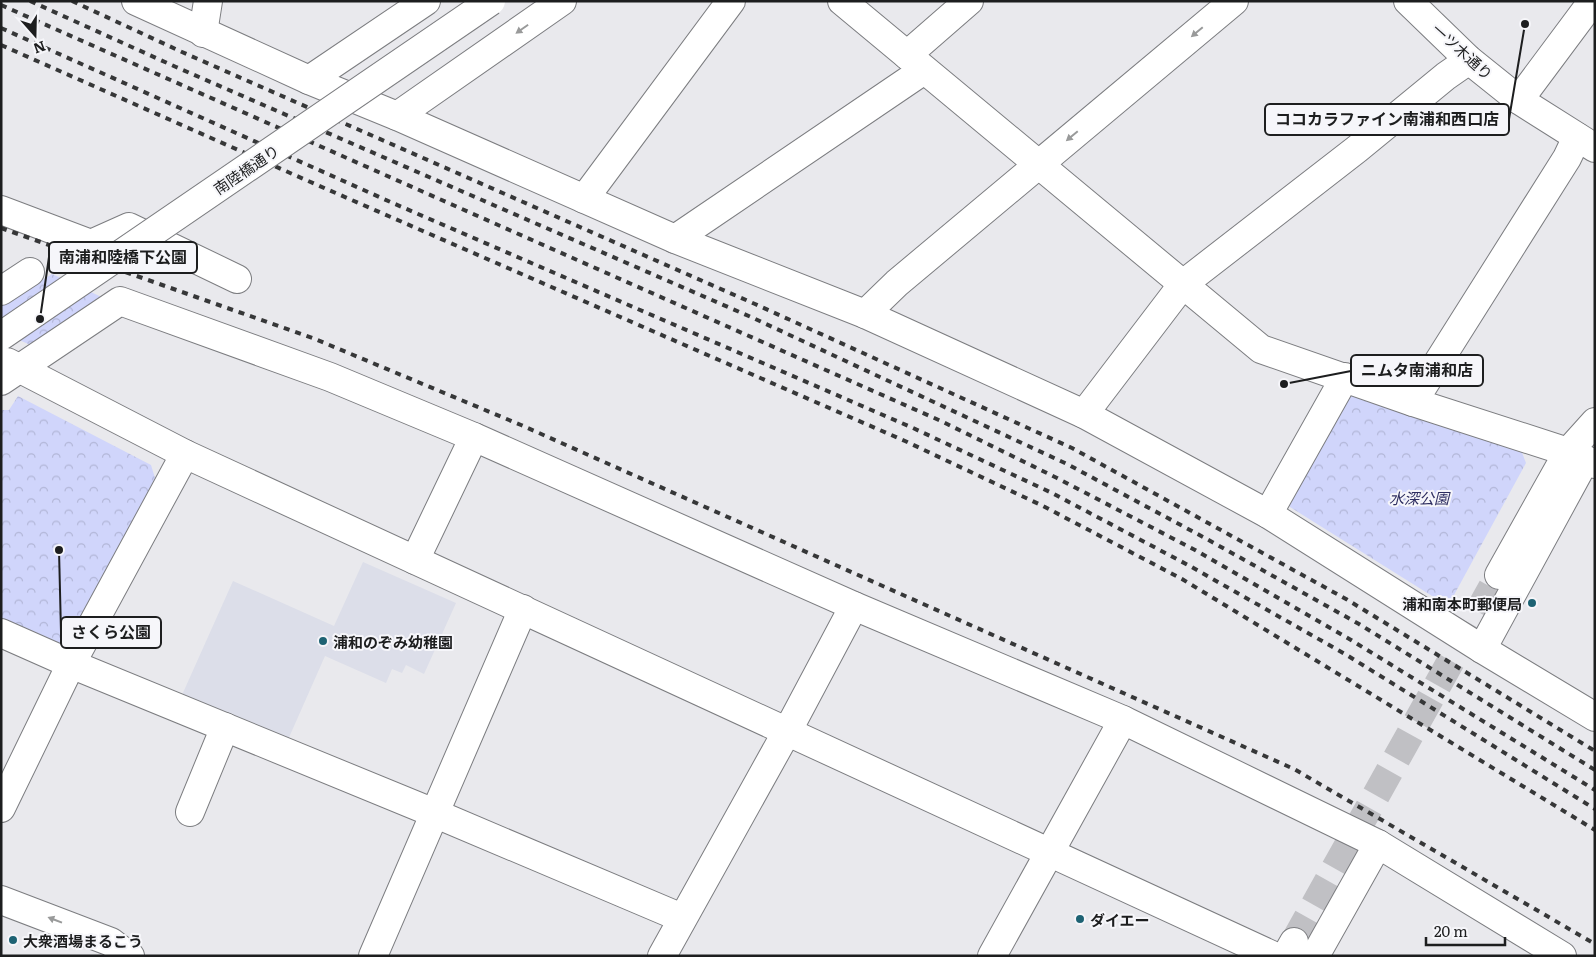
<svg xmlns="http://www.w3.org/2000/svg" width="1596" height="957" font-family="Literata,'Noto Sans JP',serif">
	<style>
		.built { fill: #dcdee9 }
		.forest { fill: url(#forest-crowns) }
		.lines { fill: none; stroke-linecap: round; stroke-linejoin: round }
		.minor-tunnel { stroke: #c0c0c4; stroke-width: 28; stroke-dasharray: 28 14; stroke-linecap: butt }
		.minor-casing { stroke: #7c7d80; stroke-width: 30 }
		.minor { stroke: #fff; stroke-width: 28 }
		.rail { stroke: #363738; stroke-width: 4; stroke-dasharray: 6 6; stroke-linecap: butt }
		.minor-bridge-casing { stroke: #7c7d80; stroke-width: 30; stroke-linecap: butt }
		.minor-bridge { stroke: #fff; stroke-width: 28 }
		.oneway { fill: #999a9a }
		.poi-dot { fill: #1d6273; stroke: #f6f6fa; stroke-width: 2 }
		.labels { text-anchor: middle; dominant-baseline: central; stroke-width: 4; stroke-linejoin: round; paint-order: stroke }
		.street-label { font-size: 15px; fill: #1d1e1f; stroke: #f6f6fa }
		.park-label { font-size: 15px; font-style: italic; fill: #2e2e61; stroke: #f6f6fa }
		.poi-label { font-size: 15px; font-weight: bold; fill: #1d1e1f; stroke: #f6f6fa; text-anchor: start }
		.leader { fill: none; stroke: #1d1e1f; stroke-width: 2 }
		.callout-dot { fill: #1d1e1f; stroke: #f6f6fa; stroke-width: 2 }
		.callout { fill: #f6f6fa; stroke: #1d1e1f; stroke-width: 2 }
		.callout-label { font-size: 16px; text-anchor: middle; font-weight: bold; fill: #1d1e1f }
	</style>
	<defs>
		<pattern id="forest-crowns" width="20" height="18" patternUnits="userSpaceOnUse" patternTransform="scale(1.25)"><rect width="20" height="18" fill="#d0d5fb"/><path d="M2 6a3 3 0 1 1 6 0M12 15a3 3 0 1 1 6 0" fill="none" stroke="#b2b6d7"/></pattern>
	</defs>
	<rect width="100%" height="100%" fill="#e9e9ed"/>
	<path class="built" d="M363,562L456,603L424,674L406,665L402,673L392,669L386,683L325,656L287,742L182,695L233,581L334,626Z"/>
	<g class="forest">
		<path d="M52,274L108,300L35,347L1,332V306Z"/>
		<path d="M1355,391L1521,450L1526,463L1448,606L1290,507L1286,499L1342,395Z"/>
		<path d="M18,396L151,465L155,478L66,650L1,623V410H9Z"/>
	</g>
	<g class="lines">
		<path class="minor-tunnel" d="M1294,942L1499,575"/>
		<g class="minor-casing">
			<g id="minor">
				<path d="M136,1L309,80L397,116L675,239L865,314L1084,414L1268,514L1482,649L1595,717"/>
				<path d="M842,1L1261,349L1413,402L1568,452L1595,464"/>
				<path d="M1408,1L1469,60L1519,100L1595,148"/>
				<path d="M203,33L208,1"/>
				<path d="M907,55L969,1"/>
				<path d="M309,80L426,1"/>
				<path d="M1519,100L1589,6L1595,3"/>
				<path d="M397,116L562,1"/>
				<path d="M584,199L731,1"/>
				<path d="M1,210L91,244L129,227L237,279"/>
				<path d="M675,239L924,70"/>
				<path d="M1,291L30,272"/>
				<path d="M865,314L897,283L1234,1"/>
				<path d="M7,362L185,454L1274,956"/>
				<path d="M1,381L120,301L330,377L474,437L854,606L1123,720L1378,844L1562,956"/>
				<path d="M1413,402L1567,158L1577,137"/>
				<path d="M1084,414L1183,284L1357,149L1446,76L1469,60"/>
				<path d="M1268,514L1345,377"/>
				<path d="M415,560L474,437"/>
				<path d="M1499,575L1568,452L1595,422"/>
				<path d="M1,633L71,664L434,813L682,918"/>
				<path d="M1482,649L1585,460"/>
				<path d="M1,808L71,664L185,454"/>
				<path d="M190,812L225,727"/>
				<path d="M1,900L111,942L125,953L130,956"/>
				<path d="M373,956L523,609"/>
				<path d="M662,956L795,717L854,606"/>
				<path d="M992,956L1123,720"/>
				<path d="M1286,956L1294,942"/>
				<path d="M1315,956L1378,844"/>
			</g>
		</g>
		<use href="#minor" class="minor"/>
		<g class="rail">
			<path d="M30,1L176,67L751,317L1067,464L1205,538L1359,624L1595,770"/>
			<path d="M72,1L182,52L755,304L1072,448L1346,599L1595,751"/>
			<path d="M1,5L941,421L1057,478L1195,550L1351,640L1595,790"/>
			<path d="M1,28L395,204L913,428L1052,493L1188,565L1345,654L1595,809"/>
			<path d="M1,45L315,184L905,441L1043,506L1182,579L1595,830"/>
			<path d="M1,228L315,339L521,425L1294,769L1595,944"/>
		</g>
		<g class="minor-bridge-casing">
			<path id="minor-bridge" d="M1,336L491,1"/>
		</g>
		<use href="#minor-bridge" class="minor-bridge"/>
	</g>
	<defs><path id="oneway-solid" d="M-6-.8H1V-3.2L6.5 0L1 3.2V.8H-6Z" transform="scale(1.25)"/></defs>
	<g class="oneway">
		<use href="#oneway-solid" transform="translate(522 29) rotate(145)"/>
		<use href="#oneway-solid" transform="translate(1197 32) rotate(140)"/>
		<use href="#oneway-solid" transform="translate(1072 136) rotate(140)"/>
		<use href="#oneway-solid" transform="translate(55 920) rotate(-159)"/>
	</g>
	<g class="poi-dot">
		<circle cx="1532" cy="603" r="5"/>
		<circle cx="323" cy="641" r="5"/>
		<circle cx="1080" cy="919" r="5"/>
		<circle cx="13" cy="940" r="5"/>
	</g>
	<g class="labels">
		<g class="street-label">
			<text transform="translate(1463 51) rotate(42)">一ツ木通り</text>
			<text transform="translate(246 169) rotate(-34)">南陸橋通り</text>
		</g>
		<g class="park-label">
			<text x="1419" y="497">水深公園</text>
		</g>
		<g class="poi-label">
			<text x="1522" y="603" text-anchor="end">浦和南本町郵便局</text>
			<text x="333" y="641">浦和のぞみ幼稚園</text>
			<text x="1090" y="919">ダイエー</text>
			<text x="23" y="940">大衆酒場まるこう</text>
		</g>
	</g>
	<path class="leader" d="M1525 24L1509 119M40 319L49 257M1284 384L1351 371M59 550L61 632"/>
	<g class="callout-dot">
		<circle cx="1525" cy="24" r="5"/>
		<circle cx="40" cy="319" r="5"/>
		<circle cx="1284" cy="384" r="5"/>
		<circle cx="59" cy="550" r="5"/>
	</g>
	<g class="callout">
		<rect x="1265" y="104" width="244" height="31" rx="5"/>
		<rect x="49" y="242" width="148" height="31" rx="5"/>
		<rect x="1351" y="355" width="132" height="31" rx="5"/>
		<rect x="61" y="617" width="100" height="31" rx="5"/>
	</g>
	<g class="callout-label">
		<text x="1387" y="125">ココカラファイン南浦和西口店</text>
		<text x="123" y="263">南浦和陸橋下公園</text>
		<text x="1417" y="376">ニムタ南浦和店</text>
		<text x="111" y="638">さくら公園</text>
	</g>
	<rect width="1596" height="957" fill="none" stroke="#1d1e1f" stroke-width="5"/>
	<g transform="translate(35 35) rotate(160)" stroke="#f6f6fa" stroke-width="4" paint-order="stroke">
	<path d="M0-4L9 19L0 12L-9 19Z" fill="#1d1e1f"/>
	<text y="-8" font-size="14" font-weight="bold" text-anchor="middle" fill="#1d1e1f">N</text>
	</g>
	<path d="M1426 937v8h79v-8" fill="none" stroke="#1d1e1f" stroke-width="2.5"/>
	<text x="1434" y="937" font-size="15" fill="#1d1e1f" stroke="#f6f6fa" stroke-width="4" paint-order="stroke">20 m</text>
</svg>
